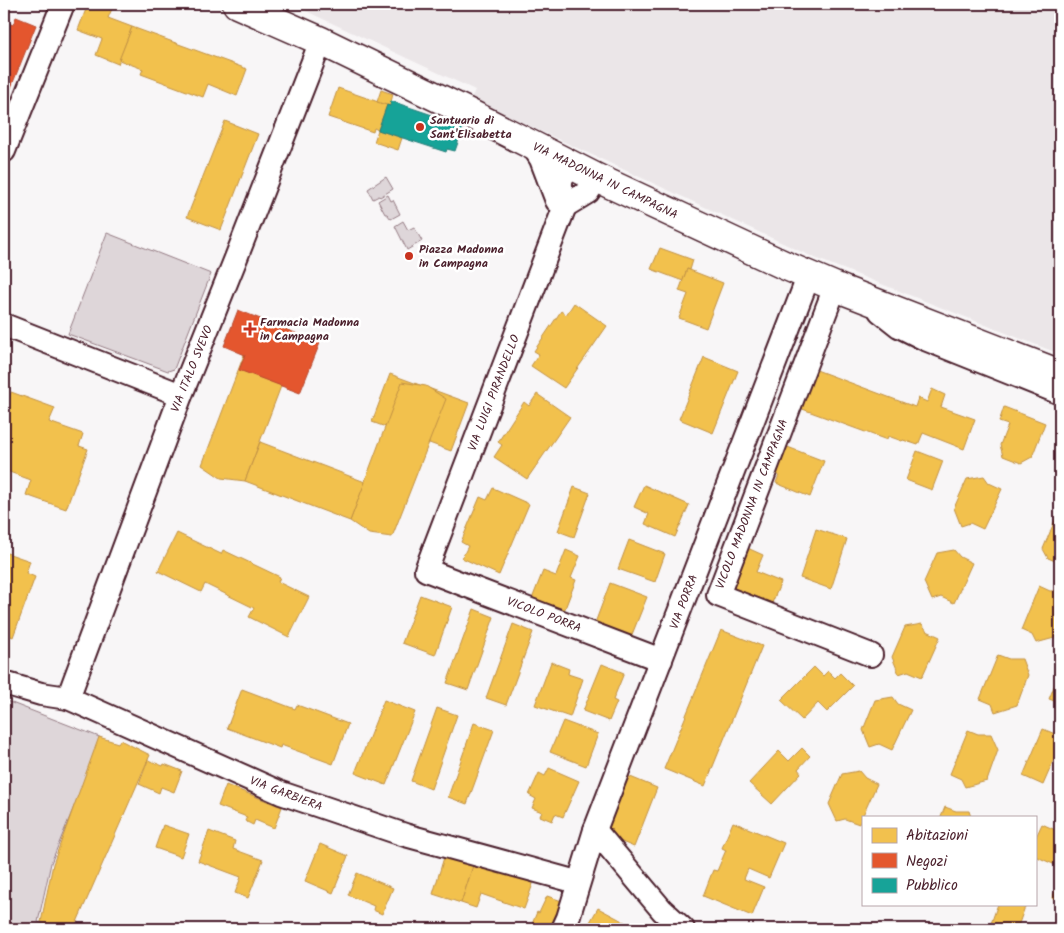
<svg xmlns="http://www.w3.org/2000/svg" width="1064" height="933" font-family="Kalam,sans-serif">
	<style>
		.built { fill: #ebe6e8 }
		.green { fill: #ded6d9; stroke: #947a82 }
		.homes { fill: #f2c14e; stroke: #c09044 }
		.shops { fill: #e4572e; stroke: #b6462d }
		.public { fill: #17a398; stroke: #267b77 }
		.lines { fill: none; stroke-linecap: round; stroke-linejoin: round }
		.street-casing { stroke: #4a1f2b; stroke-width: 26 }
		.secondary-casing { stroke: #4a1f2b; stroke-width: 31 }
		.street { stroke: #fff; stroke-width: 22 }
		.secondary { stroke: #fff; stroke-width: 28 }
		.poi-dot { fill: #c8321e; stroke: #fff; stroke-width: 2 }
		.labels { text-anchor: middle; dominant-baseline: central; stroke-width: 5; stroke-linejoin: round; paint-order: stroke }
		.poi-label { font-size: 12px; font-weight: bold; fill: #4a1f2b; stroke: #fff; text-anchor: start }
		.street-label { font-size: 12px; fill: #4a1f2b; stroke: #fff }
	</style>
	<rect width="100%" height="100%" fill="#f8f6f7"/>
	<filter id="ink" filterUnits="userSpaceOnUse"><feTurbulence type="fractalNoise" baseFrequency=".02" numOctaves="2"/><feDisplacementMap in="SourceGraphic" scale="10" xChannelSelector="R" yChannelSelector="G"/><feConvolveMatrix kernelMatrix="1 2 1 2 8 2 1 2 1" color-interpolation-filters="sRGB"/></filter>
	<g filter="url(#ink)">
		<path class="built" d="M306,4H1060V354L815,258L471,99L475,90L306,11Z"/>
		<g class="green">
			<path d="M386,177L393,189L380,197L379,196L373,199L368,189Z"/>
			<path d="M388,195L391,201L393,200L400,214L391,219L387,214H385L378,201Z"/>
			<path d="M403,221L408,230L414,227L422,241L407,250L395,226Z"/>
			<path d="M107,233L211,274L174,369L168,371L68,334Z"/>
			<path d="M4,700L102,738L51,863L38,922L60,929H4Z"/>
		</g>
		<g class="homes">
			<path d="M88,4H114L108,18L132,27L118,64L96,55L102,39L78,30Z"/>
			<path d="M132,27L247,69L237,96L208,84L203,97L141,74L143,69L119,60Z"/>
			<path d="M338,88L387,105L378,130L374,128L373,132L328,117Z"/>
			<path d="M381,90L393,94L390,106L377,102Z"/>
			<path d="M225,121L258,134L221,230L187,217Z"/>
			<path d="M378,130L402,138L398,150L374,142Z"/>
			<path d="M660,248L693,260L690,270L687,269L683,281L651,269Z"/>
			<path d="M687,269L723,283L706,328L679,318L688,294L679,291Z"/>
			<path d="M574,303L607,326L564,388L531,366L539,354L534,351L561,311L566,315Z"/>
			<path d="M255,326L278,331L297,344L245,481L221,478L202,465Z"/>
			<path d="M704,357L738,371L713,433L679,419Z"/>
			<path d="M811,368L915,407L918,398L927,402L932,389L945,395L941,407L975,419L964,449L923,433L918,445L903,440L902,441L888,436L887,440L797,407Z"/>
			<path d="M390,374L469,403L451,451L372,422Z"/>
			<path d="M402,382L426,386L446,399L392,537L369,534L350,521Z"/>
			<path d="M11,392L55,408L49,422L83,434L79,446L88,449L66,509L26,495L31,480L4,470V427L9,413L4,412Z"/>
			<path d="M537,394L570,417L527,479L494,457L502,445L498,442L524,402L529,406Z"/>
			<path d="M1004,407L1045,423L1032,457L1021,463L1003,456L1000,445L1008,425L999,422Z"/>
			<path d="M260,442L365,482L350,521L245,481Z"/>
			<path d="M785,446L824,461L810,497L776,483L779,475L774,474Z"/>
			<path d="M917,451L943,461L932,490L906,480Z"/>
			<path d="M984,476L989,483L1002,489L983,529L970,523L961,526L954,508L967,479Z"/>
			<path d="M644,485L689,505L675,537L645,524L649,514L634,507Z"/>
			<path d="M574,487L590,493L574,537L558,531Z"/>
			<path d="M493,488L529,504L499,575L462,558L468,546L461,542L480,497L487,500Z"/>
			<path d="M1058,513L1060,514V563L1048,558L1043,549Z"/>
			<path d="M816,529L847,539L831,589L800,578Z"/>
			<path d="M177,533L221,554L223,550L280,577L278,582L309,597L289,637L249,617L254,608L205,584L201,592L158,571Z"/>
			<path d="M629,540L665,554L655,582L618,569Z"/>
			<path d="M743,546L763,555L756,572L781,582L772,603L727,585Z"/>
			<path d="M566,550L580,556L571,578L576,580L564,611L532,599L543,571L556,576Z"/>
			<path d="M954,550L960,557L972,563L954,603L941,597L932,600L924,582L937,553Z"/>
			<path d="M4,552L30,561L26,573L35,577L13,637L4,633Z"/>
			<path d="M610,583L647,597L631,637L595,623Z"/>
			<path d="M1039,586L1050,591H1060V630L1058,637L1036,643L1032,635L1021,630Z"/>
			<path d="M420,595L452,607L435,655L402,643Z"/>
			<path d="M474,609L494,617L468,690L447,683Z"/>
			<path d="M513,624L533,632L506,705L486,698Z"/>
			<path d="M922,624L927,631L940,637L922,677L908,671L899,674L892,657L905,627Z"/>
			<path d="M721,630L762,646L705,786L664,769Z"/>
			<path d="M998,655L1009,659H1022L1028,675L1017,705L995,712L992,704L980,699Z"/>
			<path d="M551,662L569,669L568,674L583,679L570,717L535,705Z"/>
			<path d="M602,664L624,673L613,700L617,702L609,721L583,711Z"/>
			<path d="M814,667L823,676L828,671L835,678L840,673L853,686L827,712L818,703L802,720L781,700Z"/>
			<path d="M1060,672V703L1049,699Z"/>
			<path d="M242,689L295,709L297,705L348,724L333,764L281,745L280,748L227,728Z"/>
			<path d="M893,697L898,704L911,710L892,750L879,744L870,747L863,730L875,700Z"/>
			<path d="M384,700L415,712L386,785L355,773Z"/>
			<path d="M437,708L457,715L431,789L411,781Z"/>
			<path d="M563,721L598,734L586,766L550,752Z"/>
			<path d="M474,723L494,730L467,804L448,797Z"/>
			<path d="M1043,729L1060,736V746L1043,785L1023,776Z"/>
			<path d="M968,730L978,734H991L998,750L987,781L965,787L961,779L950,774Z"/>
			<path d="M99,737L118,743L120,740L150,755L74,929H59L41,922L53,864Z"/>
			<path d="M802,748L810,756L798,769L801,773L772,804L749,783L779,751L789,761Z"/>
			<path d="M148,760L163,766L164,764L182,771L174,792L161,787L159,793L139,784Z"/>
			<path d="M549,768L579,781L563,817L555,814L552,821L540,816L542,812L532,808L536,799L529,795L539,773L545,776Z"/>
			<path d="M859,771L865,778L877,784L859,824L845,819L837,821L829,804L842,774Z"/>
			<path d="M623,774L657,788L634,847L600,833Z"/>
			<path d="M226,785L282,807L274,828L255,820L253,825L245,821L247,817L218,806Z"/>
			<path d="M945,807L956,811H969L971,817H941Z"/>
			<path d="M733,822L784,843L769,878L748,869L744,879L764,887L752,916L703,896L713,870L717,871L726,850L722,848Z"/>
			<path d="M1042,824L1060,832V867L1035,856V839Z"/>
			<path d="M163,825L189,834L181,857L155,848Z"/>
			<path d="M209,831L235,841L233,849L263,860L248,898L235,893L241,877L198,861Z"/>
			<path d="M320,844L348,856L333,893L305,881Z"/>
			<path d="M445,854L474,863L461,903L433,894Z"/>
			<path d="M474,863L534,881L524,909L481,894L476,908L461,903Z"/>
			<path d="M357,873L393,888L382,914L373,910L374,906L348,895Z"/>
			<path d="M1059,883L1060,884V901L1052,898Z"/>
			<path d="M547,896L565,902L553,929H530L537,912L539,913Z"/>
			<path d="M998,904H1026L1017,929H989Z"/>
			<path d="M598,908L632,926L630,929H586Z"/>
		</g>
		<g class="shops">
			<path d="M16,17L36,25L4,105V21L13,25Z"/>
			<path d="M238,310L320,343L300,393L239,370L245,355L224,346Z"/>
		</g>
		<path class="public" d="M391,101L456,123L455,125L463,128L455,151L447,149L446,152L378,130L387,105L390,106Z"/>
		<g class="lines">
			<g class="street-casing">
				<g id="street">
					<path d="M532,145L541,159L557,201"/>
					<path d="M4,151L63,4"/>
					<path d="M571,165C556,179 561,188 565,206L426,570L661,660"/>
					<path d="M565,206L588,192L597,178"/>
					<path d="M835,287L718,595L871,655"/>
					<path d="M880,311L899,326L925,339L1060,393"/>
					<path d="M4,325L181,395"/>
					<path d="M4,683L41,694L68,698L281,793L405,835L577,882"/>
					<path d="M68,698L181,395L236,258L321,41"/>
					<path d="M595,830L662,910L683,929"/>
					<path d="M563,929L568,918L595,830L809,275"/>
				</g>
			</g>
			<g class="secondary-casing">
				<path id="secondary" d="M237,4L321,41L463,110L597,178L784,265L843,290L1060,374"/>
			</g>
			<use href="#street" class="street"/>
			<use href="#secondary" class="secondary"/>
		</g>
	</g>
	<g class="poi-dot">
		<circle cx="420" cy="127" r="5"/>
		<circle cx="409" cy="256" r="5"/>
		<path d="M247.5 321.5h5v5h5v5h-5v5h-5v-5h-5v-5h5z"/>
	</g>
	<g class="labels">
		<g class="poi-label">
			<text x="430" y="120">Santuario di<tspan x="430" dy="14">Sant'Elisabetta</tspan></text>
			<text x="419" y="249">Piazza Madonna<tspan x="419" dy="14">in Campagna</tspan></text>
			<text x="260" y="322">Farmacia Madonna<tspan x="260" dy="14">in Campagna</tspan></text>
		</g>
		<g class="street-label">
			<text transform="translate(605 181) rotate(26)">VIA MADONNA IN CAMPAGNA</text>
			<text transform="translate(192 369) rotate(-68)">VIA ITALO SVEVO</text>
			<text transform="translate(494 393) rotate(-69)">VIA LUIGI PIRANDELLO</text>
			<text transform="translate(752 504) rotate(-69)">VICOLO MADONNA IN CAMPAGNA</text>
			<text transform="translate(684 602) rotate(-69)">VIA PORRA</text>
			<text transform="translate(544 615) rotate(21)">VICOLO PORRA</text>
			<text transform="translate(286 794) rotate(21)">VIA GARBIERA</text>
		</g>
	</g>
	<rect width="1064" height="933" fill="none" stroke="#fff" stroke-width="20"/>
	<rect x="10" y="10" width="1044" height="913" fill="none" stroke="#4a1f2b" stroke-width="2" filter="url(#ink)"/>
	<rect x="862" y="816" width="175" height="90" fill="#ffffff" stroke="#b7a5aa"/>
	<rect x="872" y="828" width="25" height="15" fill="#f2c14e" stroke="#b7a5aa"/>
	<text x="906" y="840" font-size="15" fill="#4a1f2b">Abitazioni</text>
	<rect x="872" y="853" width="25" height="15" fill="#e4572e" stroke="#b7a5aa"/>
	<text x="906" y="866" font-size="15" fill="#4a1f2b">Negozi</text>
	<rect x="872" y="878" width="25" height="15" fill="#17a398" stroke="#b7a5aa"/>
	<text x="906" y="890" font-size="15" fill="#4a1f2b">Pubblico</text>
</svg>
